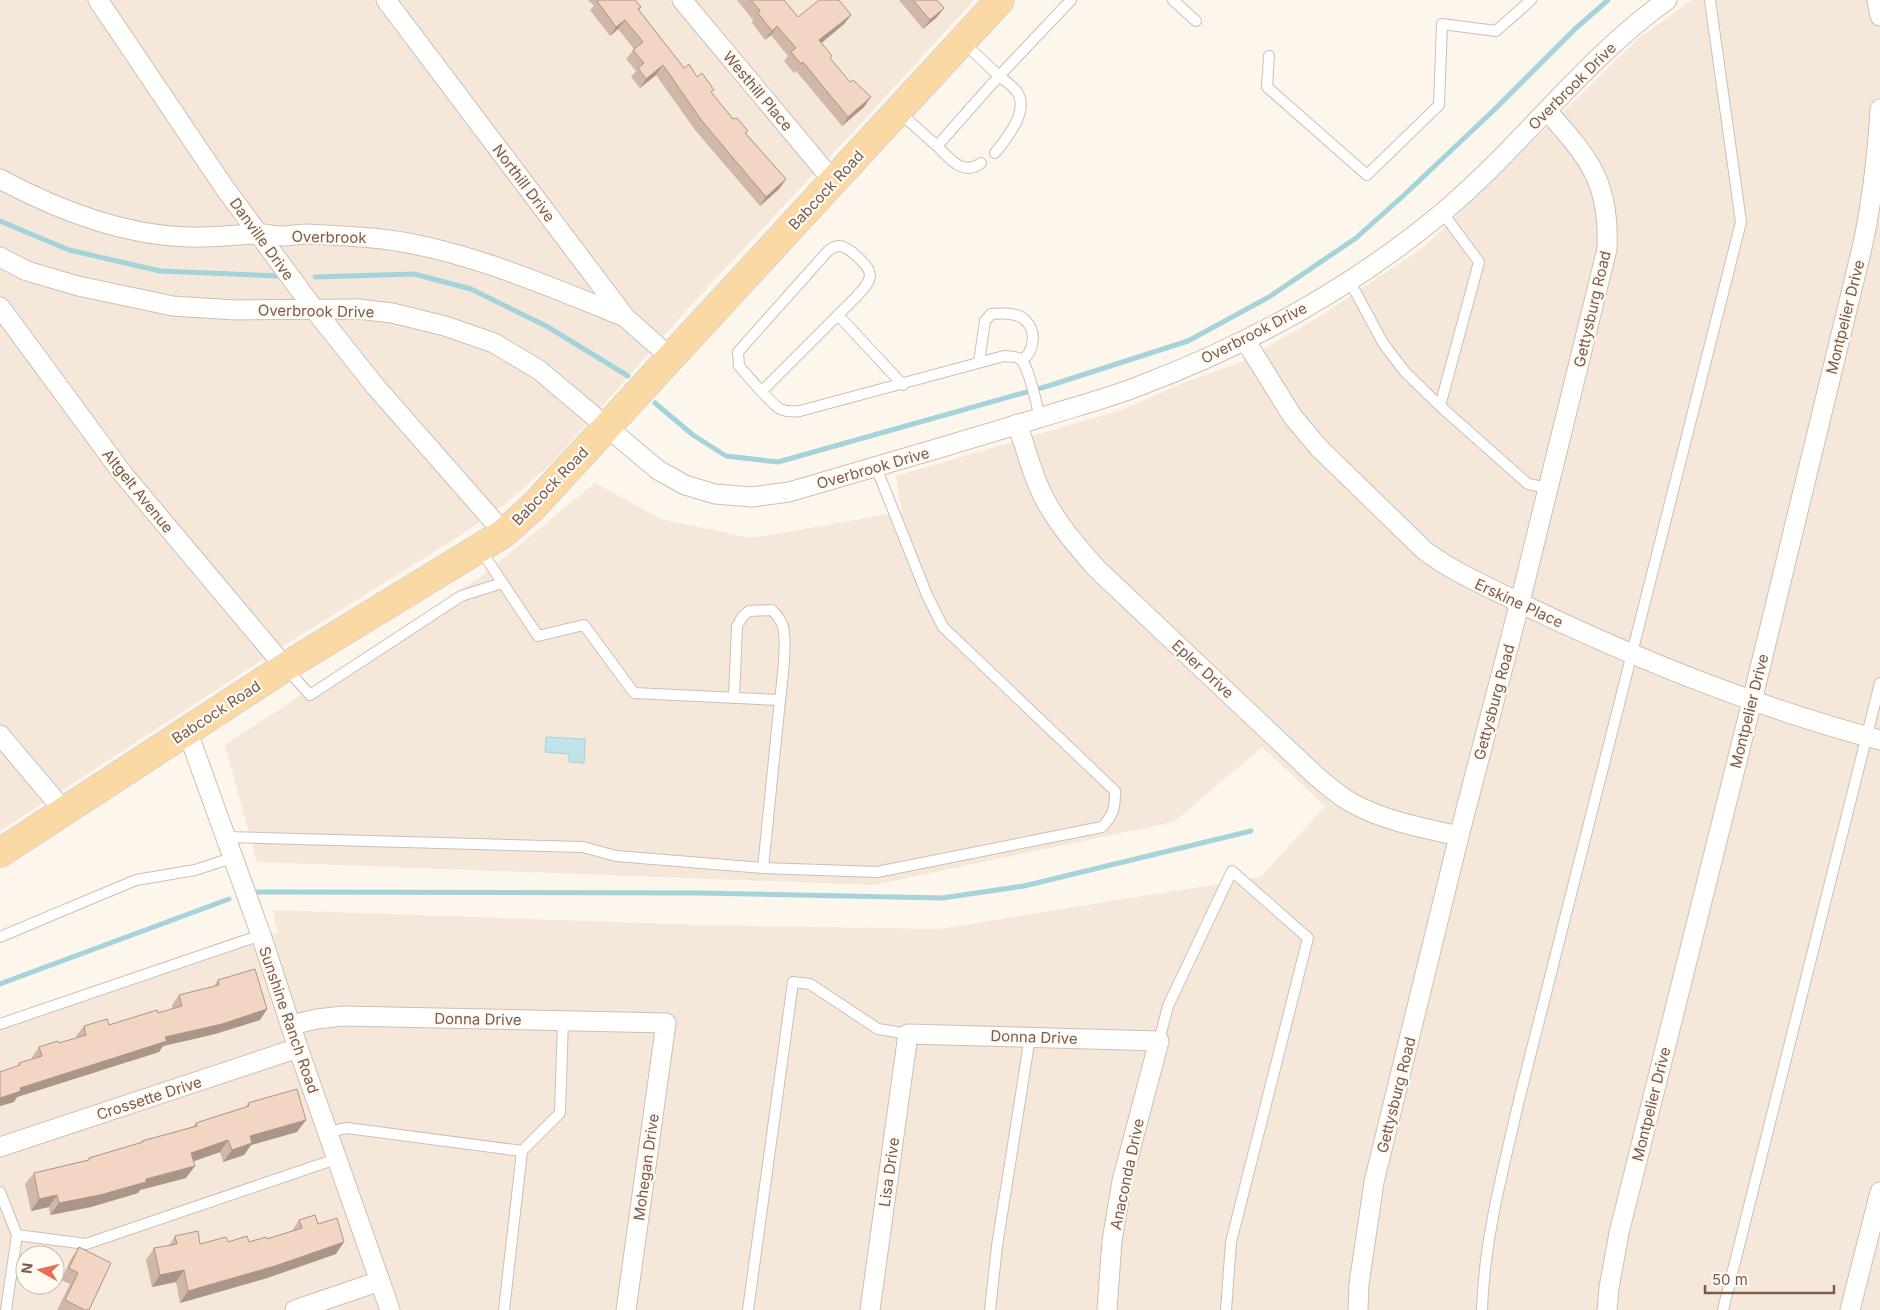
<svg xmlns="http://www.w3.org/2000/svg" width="1880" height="1310" font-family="Inter,sans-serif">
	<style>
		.residential { fill: #f5e8da; fill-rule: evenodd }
		.water { fill: #bfe3e8; stroke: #a5d3da }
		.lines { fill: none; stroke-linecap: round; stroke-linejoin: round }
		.stream { stroke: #a5d3da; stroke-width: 5 }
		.lane-casing { stroke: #d1beb0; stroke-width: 12 }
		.street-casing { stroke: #d1beb0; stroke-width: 21 }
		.primary-casing { stroke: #dad1cd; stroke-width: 30 }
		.lane { stroke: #fff; stroke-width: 10 }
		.street { stroke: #fff; stroke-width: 19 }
		.primary { stroke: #fbd9a5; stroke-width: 28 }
		.wall { fill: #d1b7a8 }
		.shaded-wall { fill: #aa9588 }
		.building { fill: #f3d5c3; stroke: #aa9588 }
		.labels { text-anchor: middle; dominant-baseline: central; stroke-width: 4.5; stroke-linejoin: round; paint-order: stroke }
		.street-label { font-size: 15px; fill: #7a5c4d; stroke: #fffaf3 }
	</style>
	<rect width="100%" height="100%" fill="#fdf6ec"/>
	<g class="residential">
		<path d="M0,0H974L867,117L692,304L553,462L509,501L458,537L299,636L0,831Z"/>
		<path d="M1692,0H1880V1310H0V1029L243,946L278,932L272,910L700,925L938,929L1261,877L1325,806L1262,747L1174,822L873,885L257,862L225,745L482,576L595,483L661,519L751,538L902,512L896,476L1124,409L1188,381L1239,363L1314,320L1423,248L1639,38ZM25,1255H55V1285H25Z"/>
	</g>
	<path class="water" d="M546,737L585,739L584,763L569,762V754L545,752Z"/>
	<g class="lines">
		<g class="stream">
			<path d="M0,221L69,250L160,271L277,276"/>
			<path d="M315,277L414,274L471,289L548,327L628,376"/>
			<path d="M655,403L693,435L726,456L778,462L1048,386L1188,341L1269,297L1356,238L1403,196L1494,110L1575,29L1608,0"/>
			<path d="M258,892L700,893L942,898L1024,886L1251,831"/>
			<path d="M0,984L229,899"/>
		</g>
		<g class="lane-casing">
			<g id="lane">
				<path d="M1173,0L1196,21"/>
				<path d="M963,42L999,76L1071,0"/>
				<path d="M1269,56L1267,87L1367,175L1439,105L1442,24L1496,31L1531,0"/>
				<path d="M899,112L937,146L999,76C1005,81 1013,86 1017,92C1030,111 1006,139 995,153"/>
				<path d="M937,146C949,158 963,177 981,163"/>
				<path d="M1349,280L1383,343L1405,372L1440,406L1528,484L1548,488"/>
				<path d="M838,315L903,385"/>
				<path d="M979,362L985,321L991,314C1002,313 1018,312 1026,321C1037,332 1034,352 1022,360"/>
				<path d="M762,391L857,296C862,290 870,283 870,275C870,266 848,246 839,246C834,246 832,248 828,251L738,352L739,366C748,376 770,403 780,409C787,412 793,412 800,411L1004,356C1010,357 1016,356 1020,359C1030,367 1036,405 1040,417"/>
				<path d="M1440,406L1479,262L1442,212"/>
				<path d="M480,549L538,636L584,625L634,693L780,700L763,868"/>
				<path d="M286,668L310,695L461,596L502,583"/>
				<path d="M734,698L737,626L743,616L749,611L772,610C777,615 781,620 783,627C787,641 782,684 780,700"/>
				<path d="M226,837L583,847L616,856L763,868L877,872L1102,827C1114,814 1115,808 1115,791L943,627L927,595L876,467"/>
				<path d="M0,937L136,880L195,870L232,858"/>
				<path d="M0,1024L261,935"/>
				<path d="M1159,1041L1168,1006L1232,871L1308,938L1231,1242L1226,1310"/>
				<path d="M327,1132L347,1128L522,1151L560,1113L563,1020"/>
				<path d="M0,1192L17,1235L6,1310"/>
				<path d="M17,1235L86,1244L336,1159"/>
				<path d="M504,1310L522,1151"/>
				<path d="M748,1310L793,982L810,984L878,1029L908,1034"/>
				<path d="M990,1310L997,1246L1030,1037"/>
				<path d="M1482,1310C1484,1239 1504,1166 1520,1096L1741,222L1710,0"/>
				<path d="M1723,1310L1880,683"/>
			</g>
		</g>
		<g class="street-casing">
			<g id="street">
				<path d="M98,0L224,187L314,309L375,386L504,533"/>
				<path d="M386,0L625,317L671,358"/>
				<path d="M682,0L834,182"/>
				<path d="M1877,0L1880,16"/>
				<path d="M0,179C56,209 123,235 187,237C210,238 232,235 255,234C264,233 273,236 282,236C290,236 299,234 308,234C329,235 351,236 372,238C454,245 549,286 625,317"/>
				<path d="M0,257L27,271L78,286L173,306L235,310L358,309L392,313L445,326L494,343L539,370L658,470L685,485L715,494L752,497L789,492C871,468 954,444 1036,419C1070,408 1106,399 1139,386C1248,345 1353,287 1442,213C1522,146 1583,60 1667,0"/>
				<path d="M0,307L123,474L285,667"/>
				<path d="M1245,340L1293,417L1319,448L1424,550C1454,573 1487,586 1520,603C1636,659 1755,707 1880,740"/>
				<path d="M1017,424C1025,445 1030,467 1039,487C1052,518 1075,544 1097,569L1315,775C1327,785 1339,796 1352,803C1385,821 1423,828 1459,836"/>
				<path d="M187,730L261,935L298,1048L390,1310"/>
				<path d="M0,735L65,812"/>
				<path d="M291,1025L317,1019L343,1016L666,1023L626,1310"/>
				<path d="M0,1147L298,1048"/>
				<path d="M295,1310L380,1281"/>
				<path d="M870,1310L908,1034L1159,1041L1122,1181L1112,1241L1107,1310"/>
				<path d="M1358,1310L1359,1284L1374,1182L1459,836L1520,602L1607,249C1610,182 1589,158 1547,111"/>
				<path d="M1607,1310L1609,1288L1619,1233L1752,701L1861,252C1872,205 1877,158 1880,109"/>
				<path d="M1850,1310L1880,1192"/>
			</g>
		</g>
		<g class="primary-casing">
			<path id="primary" d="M0,853L285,667L504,533L533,507L1000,0"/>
		</g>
		<use href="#lane" class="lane"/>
		<use href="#street" class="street"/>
		<use href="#primary" class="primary"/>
	</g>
	<g class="wall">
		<path d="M588,0H635L641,7L639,10L684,68L697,77L786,179L779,189L760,206L695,130L656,75L640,88L631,77L636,71L626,59L634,49L618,29L610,36L590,10L594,6Z"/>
		<path d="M737,0H784L798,17L851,15L844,24L821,43L830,59L864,107L842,126L796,71L794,73L784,61L788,56L771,35L765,40L752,23L753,20Z"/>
		<path d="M899,0H937L944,8L937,17L923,29Z"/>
		<path d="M218,980L267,1009L260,1020L215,1034L163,1046L159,1052L17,1097L14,1102L0,1106V1072L17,1067L19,1063L32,1059V1057L39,1047L59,1043L77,1038L76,1036L84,1026L109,1025L172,1009V1005L179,995L214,986Z"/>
		<path d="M248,1103L297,1132L251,1145L244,1155L223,1162L220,1152L194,1161L186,1178L140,1190L138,1193L91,1207L50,1215L49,1207L31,1211L25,1184L34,1173L88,1160L89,1158L141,1143L142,1141L193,1127L196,1123L246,1107Z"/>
		<path d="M299,1220L318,1224L336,1254L267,1278L180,1303L176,1282L152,1287L146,1260L154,1248L169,1246L175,1236L200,1244L228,1242H249L267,1239L292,1231Z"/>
		<path d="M79,1247L89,1310H57L70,1284L61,1280L71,1259Z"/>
	</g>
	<g class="shaded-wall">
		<path d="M944,8L937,17L923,29L930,20Z"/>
		<path d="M851,15L844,24L813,50L819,40Z"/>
		<path d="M625,20L618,29L610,36L616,27Z"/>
		<path d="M777,26L771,35L765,40L772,31Z"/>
		<path d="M663,65L656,75L640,88L646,79Z"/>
		<path d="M871,97L864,107L842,126L848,117Z"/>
		<path d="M786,179L779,189L760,206L766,197Z"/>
		<path d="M267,1009L260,1020L215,1034L163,1046L159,1052L17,1097L14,1102L0,1106V1098L20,1088L165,1037Z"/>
		<path d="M306,1120L297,1132L251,1145L244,1155L223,1162L232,1150L250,1136Z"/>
		<path d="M228,1140L220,1152L183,1165L191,1153Z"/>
		<path d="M195,1166L186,1178L140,1190L138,1193L91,1207L50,1215L59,1203Z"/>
		<path d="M57,1195L49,1207L31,1211L39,1199Z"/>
		<path d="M344,1242L336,1254L267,1278L180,1303L188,1291Z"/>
		<path d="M184,1270L176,1282L152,1287L160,1275Z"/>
	</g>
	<g class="building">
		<path d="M599,0H635L641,7L638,9L684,68L689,64L697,77L702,73L714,90L711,92L733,119L737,118L748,131L745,133L786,179L766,197L702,121L663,65L646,79L638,68L644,63L633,50L643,42L625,20L616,27L597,1Z"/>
		<path d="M751,0H784L798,17L819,0H839L851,15L819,40L832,56L830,58L850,82L853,80L871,97L848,117L803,62L801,64L791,52L796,48L777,26L772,31L758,13L760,11Z"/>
		<path d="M913,0H937L944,8L930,20Z"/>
		<path d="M255,969L267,1009L222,1024L165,1037L167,1041L20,1088L21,1091L0,1098V1072L20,1065L19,1063L42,1056L39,1047L58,1041L59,1043L86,1035L84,1026L107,1019L109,1025L157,1010L158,1013L182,1006L179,995L219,985L218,980Z"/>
		<path d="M297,1089L306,1120L250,1136L252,1143L232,1150L228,1140L191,1153L195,1166L146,1179V1182L100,1195L59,1203L57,1195L39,1199L34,1173L89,1160V1158L143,1142L142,1141L197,1126L196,1123L249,1106L248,1103Z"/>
		<path d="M315,1215L318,1224L337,1218L344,1242L275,1266L188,1291L184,1270L160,1275L154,1248L177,1244L175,1236L198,1231L200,1244L226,1237L228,1242L247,1236L249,1242L266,1237L267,1239L302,1228L299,1220Z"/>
		<path d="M79,1247L111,1263L89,1310H85L65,1300L78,1273L69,1268Z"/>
	</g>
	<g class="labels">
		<g class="street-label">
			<text transform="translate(1572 86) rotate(-45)">Overbrook Drive</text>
			<text transform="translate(758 91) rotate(50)">Westhill Place</text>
			<text transform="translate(524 183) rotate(53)">Northill Drive</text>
			<text transform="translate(826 190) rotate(-47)">Babcock Road</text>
			<text transform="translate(329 237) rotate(1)">Overbrook</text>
			<text transform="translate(262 239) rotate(54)">Danville Drive</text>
			<text transform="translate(1592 309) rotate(-77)">Gettysburg Road</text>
			<text transform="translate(316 311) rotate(1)">Overbrook Drive</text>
			<text transform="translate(1845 317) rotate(-76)">Montpelier Drive</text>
			<text transform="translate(1254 333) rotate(-27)">Overbrook Drive</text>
			<text transform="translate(873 468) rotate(-16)">Overbrook Drive</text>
			<text transform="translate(550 486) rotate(-46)">Babcock Road</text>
			<text transform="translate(138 491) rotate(51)">Altgelt Avenue</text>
			<text transform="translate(1519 603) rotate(25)">Erskine Place</text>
			<text transform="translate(1203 669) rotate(43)">Epler Drive</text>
			<text transform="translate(1494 702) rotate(-75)">Gettysburg Road</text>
			<text transform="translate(1749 711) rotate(-76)">Montpelier Drive</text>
			<text transform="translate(216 712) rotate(-33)">Babcock Road</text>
			<text transform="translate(478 1019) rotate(1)">Donna Drive</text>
			<text transform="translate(289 1020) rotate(71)">Sunshine Ranch Road</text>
			<text transform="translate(1034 1037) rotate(2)">Donna Drive</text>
			<text transform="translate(1396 1095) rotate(-76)">Gettysburg Road</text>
			<text transform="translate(149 1098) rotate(-18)">Crossette Drive</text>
			<text transform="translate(1651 1104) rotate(-76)">Montpelier Drive</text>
			<text transform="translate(646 1167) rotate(-82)">Mohegan Drive</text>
			<text transform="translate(889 1172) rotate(-82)">Lisa Drive</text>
			<text transform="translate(1127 1174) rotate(-78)">Anaconda Drive</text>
		</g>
	</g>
	<g transform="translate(40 1270) rotate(278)"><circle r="24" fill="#fffaf3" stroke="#cabbb1"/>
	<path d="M0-4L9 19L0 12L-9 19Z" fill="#e76f51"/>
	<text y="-8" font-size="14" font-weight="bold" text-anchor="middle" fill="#7a5c4d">N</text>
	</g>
	<path d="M1705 1285v8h129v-8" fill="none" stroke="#7a5c4d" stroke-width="2.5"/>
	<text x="1712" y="1285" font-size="15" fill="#7a5c4d" stroke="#fffaf3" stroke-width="4" paint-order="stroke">50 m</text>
</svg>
